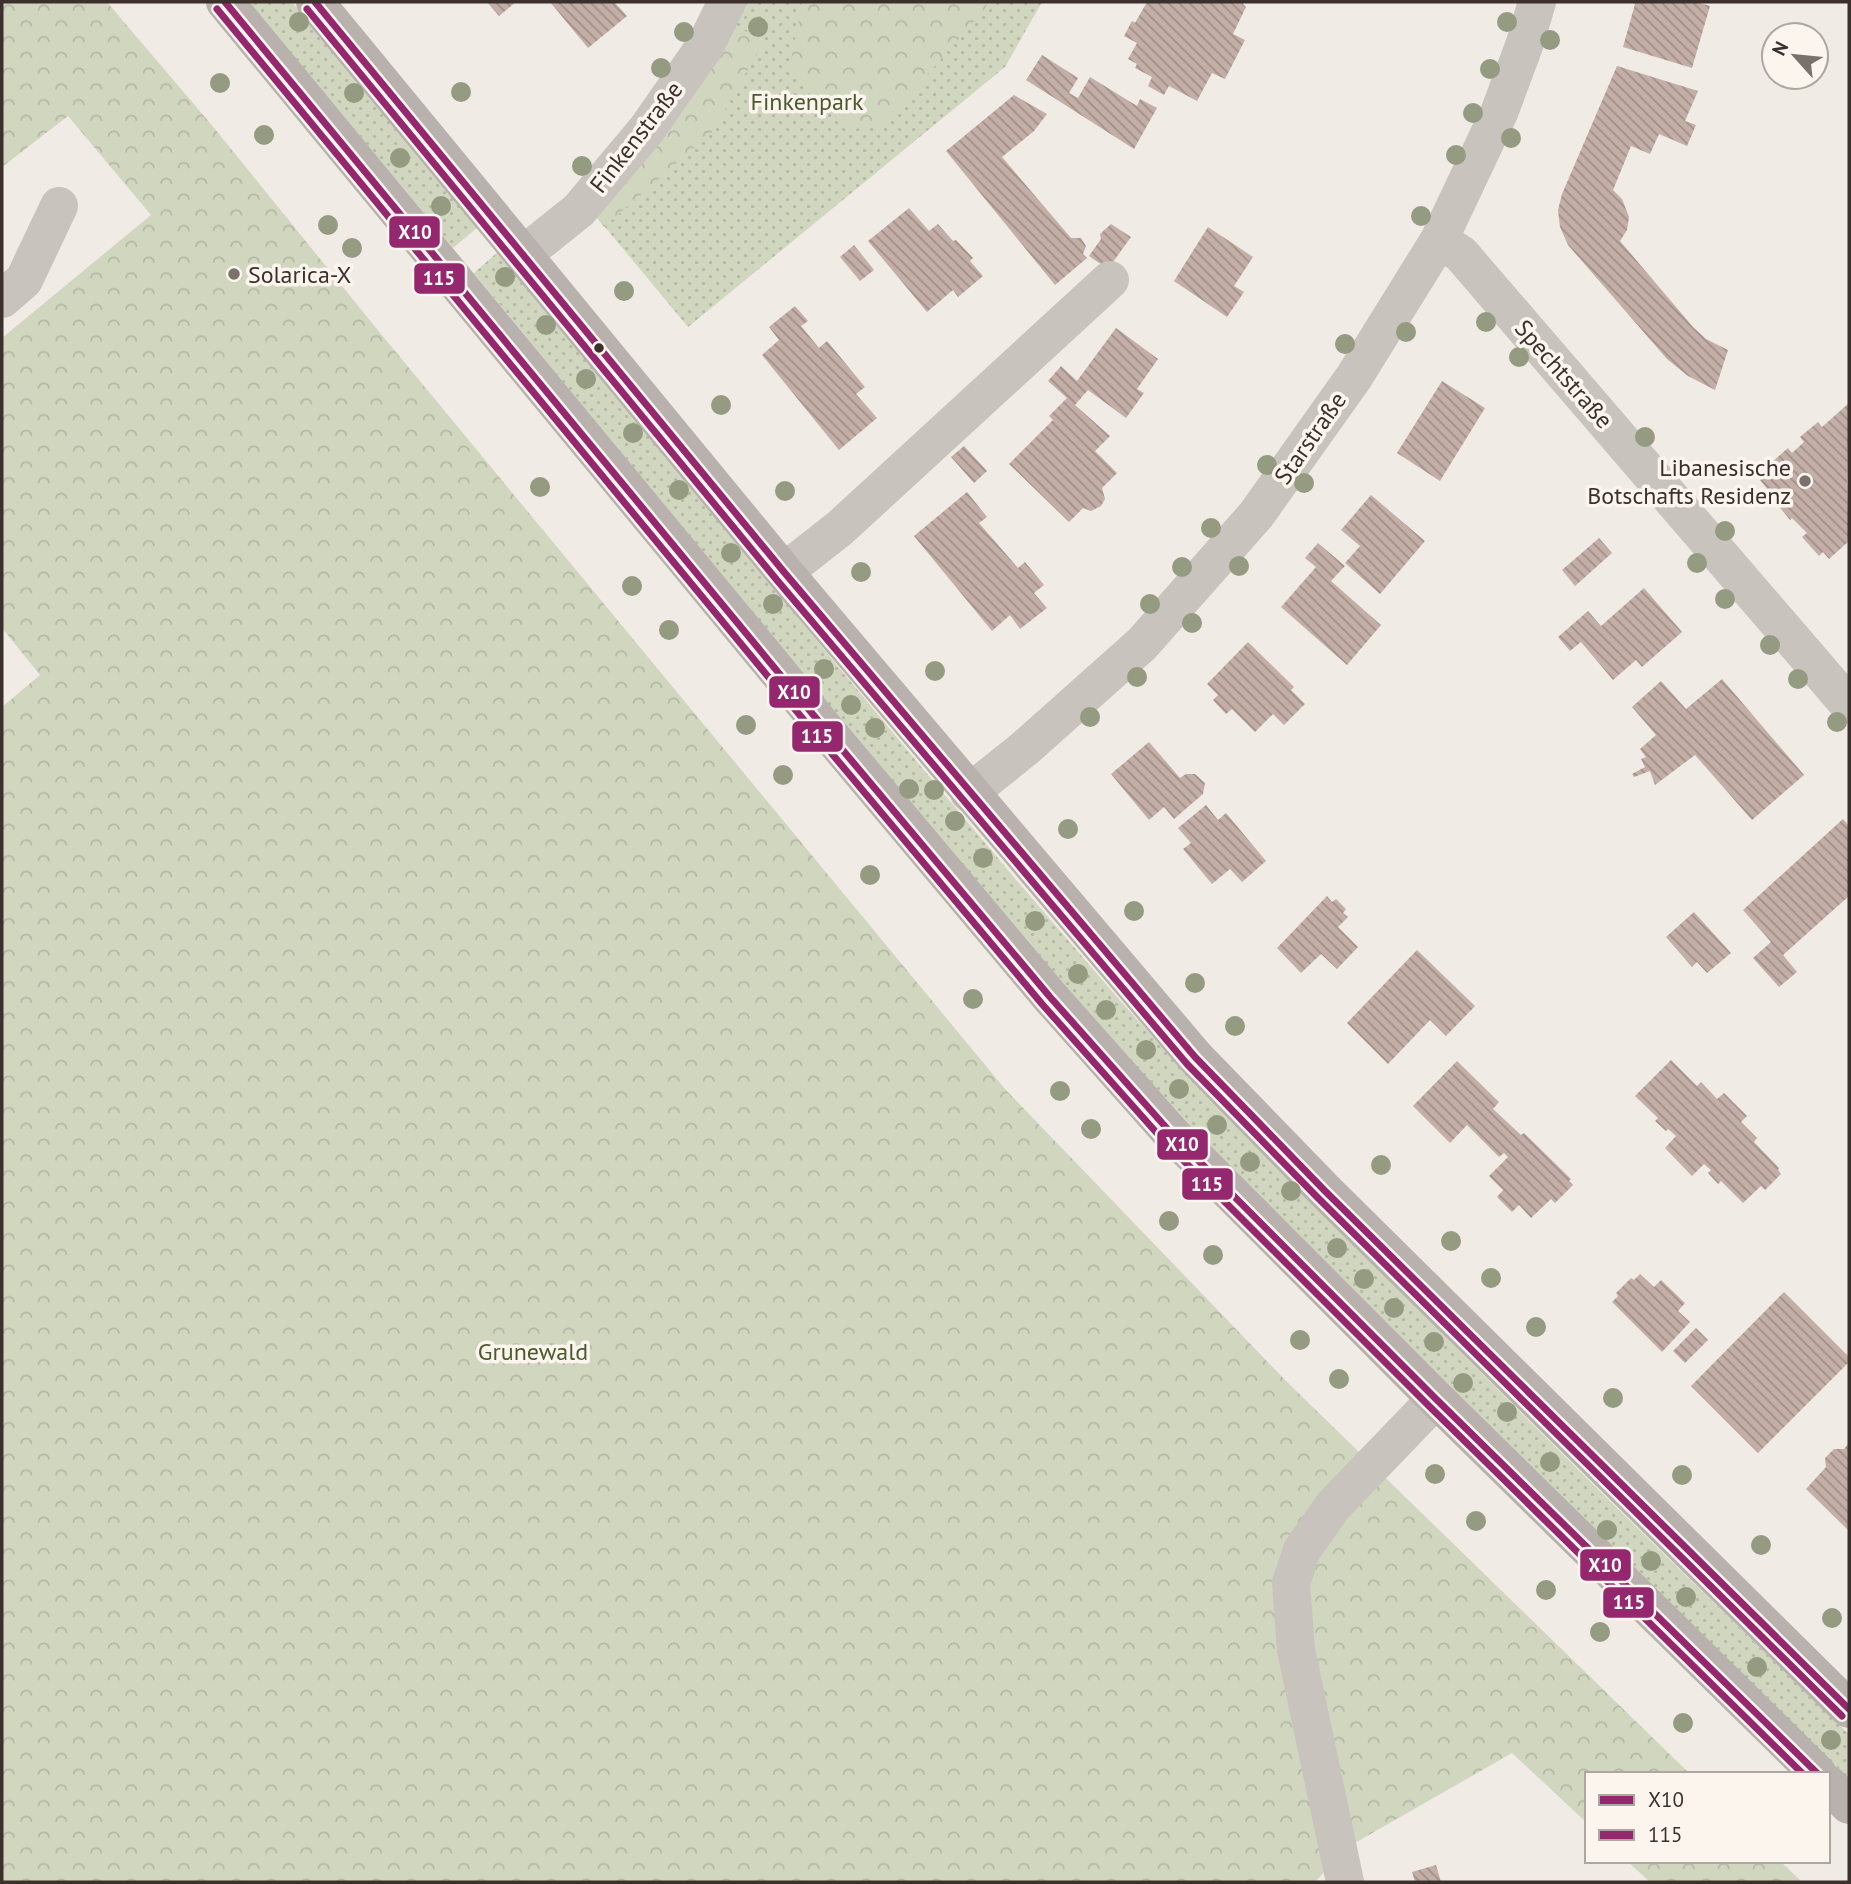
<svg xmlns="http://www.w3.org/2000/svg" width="1851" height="1884" font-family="'PT Sans',sans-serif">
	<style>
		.grass { fill: url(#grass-dots) }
		.forest { fill: url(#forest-crowns) }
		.building { fill: url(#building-back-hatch) }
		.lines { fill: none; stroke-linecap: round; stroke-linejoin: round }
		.minor { stroke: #c9c3be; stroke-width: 38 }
		.major { stroke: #b8b1ad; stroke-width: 38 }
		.bus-1-casing { stroke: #fbf5ee; stroke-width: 12 }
		.bus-2-casing { stroke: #fbf5ee; stroke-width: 12 }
		.bus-1 { stroke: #95276e; stroke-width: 7 }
		.bus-2 { stroke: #95276e; stroke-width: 7 }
		.tree { fill: #959b80 }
		.poi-dot { fill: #7a716c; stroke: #fbf5ee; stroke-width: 2.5 }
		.bus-dot { fill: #3b302b; stroke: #fbf5ee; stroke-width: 2.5 }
		.labels { text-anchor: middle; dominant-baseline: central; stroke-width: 7; stroke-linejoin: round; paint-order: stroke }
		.park-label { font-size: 24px; fill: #4a5a2e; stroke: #fbf5ee }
		.street-label { font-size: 24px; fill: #3b302b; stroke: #fbf5ee }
		.poi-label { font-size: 24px; fill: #3b302b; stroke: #fbf5ee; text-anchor: start }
		.line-badge { stroke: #fbf5ee; stroke-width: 2.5 }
		.badge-label { font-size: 19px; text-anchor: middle; font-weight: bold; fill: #fff }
	</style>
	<defs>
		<pattern id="grass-dots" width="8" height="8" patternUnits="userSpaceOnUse" patternTransform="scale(1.75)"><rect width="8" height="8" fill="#d1d6bf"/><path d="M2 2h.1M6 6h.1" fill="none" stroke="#b4b8a4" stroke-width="1.8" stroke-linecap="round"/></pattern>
		<pattern id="forest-crowns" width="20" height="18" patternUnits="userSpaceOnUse" patternTransform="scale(1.75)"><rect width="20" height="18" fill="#d1d6bf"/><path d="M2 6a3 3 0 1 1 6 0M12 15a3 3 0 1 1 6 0" fill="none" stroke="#b4b8a4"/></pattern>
		<pattern id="building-back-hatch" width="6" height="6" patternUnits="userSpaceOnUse" patternTransform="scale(1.75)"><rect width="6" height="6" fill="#c3afa7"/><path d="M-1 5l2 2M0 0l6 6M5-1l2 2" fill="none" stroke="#a08f88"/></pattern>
	</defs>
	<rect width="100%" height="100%" fill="#f0ebe5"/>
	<g class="grass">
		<path d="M249,2H292L478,227L453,248Z"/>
		<path d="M746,2H1042L1005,67L688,327L595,215Z"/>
		<path d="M499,251C704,501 905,754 1117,997C1199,1090 1288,1178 1375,1266C1531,1424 1689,1580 1849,1734V1779L1723,1658L1289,1227L1202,1138L1095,1021L899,791L474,273Z"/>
	</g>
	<g class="forest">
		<path d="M2,2H107L215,129L376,328L1005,1089L1286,1381L1690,1774H1587V1823L1512,1753L1346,1848L1315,1882H2V707L40,675L2,628V338L151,215L68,116L2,167Z"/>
		<path d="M802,2H989L983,11L882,127L848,129L789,71Z"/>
		<path d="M734,26L765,40L712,132L604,227L595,215Z"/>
		<path d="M1627,1861H1780L1802,1882H1650Z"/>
	</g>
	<g class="building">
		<path d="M487,2H516L499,16Z"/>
		<path d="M550,2H614L627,16L588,48Z"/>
		<path d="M1147,2H1244L1243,4L1246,7L1233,34L1245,40L1225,79L1212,73L1197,101L1169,86L1164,95L1148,86L1152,77L1135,68L1137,64L1128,59L1137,43L1124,36L1132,21L1135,23Z"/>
		<path d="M1630,2H1696L1710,6L1692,68L1623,47L1635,4Z"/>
		<path d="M1042,55L1078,78L1069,93L1078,98L1090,77L1137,106L1140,99L1157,108L1134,149L1026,80Z"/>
		<path d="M1617,66L1698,91L1685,121L1696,125L1687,146L1659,134L1650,154L1631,146L1613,190L1622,199L1629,217L1627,230L1620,241L1693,327L1706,339L1728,350L1715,390L1688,376L1667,359L1568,245L1560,227L1558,210L1562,194Z"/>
		<path d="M1014,95L1047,114L1034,131L1002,157L1071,238H1081L1086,246L1083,254L1087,258L1055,285L946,151Z"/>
		<path d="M909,208L929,231L938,224L953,241L956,240L973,258L970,261L983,276L958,297L953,290L927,312L868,241Z"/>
		<path d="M1111,224L1131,237L1108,269L1089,256L1101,239L1100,234Z"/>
		<path d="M1208,227L1253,257L1234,286L1244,292L1227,317L1174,281Z"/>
		<path d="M854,245L874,270L860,281L840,257Z"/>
		<path d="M795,306L808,321L801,326L819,348L827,341L865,387L856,394L877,418L839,450L762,355L779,340L769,327Z"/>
		<path d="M1116,328L1158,359L1137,389L1144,393L1126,418L1088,390L1075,405L1110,436L1095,451L1117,473L1102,488L1105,499L1101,506L1091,511L1083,508L1069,522L1009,464L1053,420L1049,416L1067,398L1048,381L1061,366L1077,381Z"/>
		<path d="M1442,381L1485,408L1440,481L1397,453Z"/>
		<path d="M1849,403L1847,483L1849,541L1829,559L1823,552L1819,556L1802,537L1807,533L1792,518L1790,520L1778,505L1780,504L1760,480L1776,466L1772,462L1788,448L1792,453L1804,442L1800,437L1818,422L1822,427Z"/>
		<path d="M964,446L987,471L974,483L951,457Z"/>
		<path d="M967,492L987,517L979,523L1018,568L1025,562L1044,585L1034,593L1047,608L1020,629L1010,615L992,631L914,536Z"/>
		<path d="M1371,495L1425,541L1380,594L1345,563L1360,546L1341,530Z"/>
		<path d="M1599,538L1612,553L1575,586L1562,570Z"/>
		<path d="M1318,543L1345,566L1331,581L1381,625L1347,665L1281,607L1316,567L1305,558Z"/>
		<path d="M1644,588L1682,632L1642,667L1636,660L1613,680L1581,642L1570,651L1558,637L1588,611L1601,626Z"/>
		<path d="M1248,642L1294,687L1291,690L1305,704L1284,725L1273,714L1255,732L1232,709L1226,714L1213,700L1218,695L1207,684Z"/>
		<path d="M1722,679L1804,775L1752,820L1695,755L1655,785L1650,771L1634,777L1632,774L1645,767L1641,759L1646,757L1640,749L1656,735L1632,707L1661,681L1686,709Z"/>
		<path d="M1149,742L1180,778L1186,774H1195L1205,783L1203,794L1174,819L1164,807L1149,820L1111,774Z"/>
		<path d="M1206,805L1218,820L1226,813L1266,861L1242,882L1230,869L1212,884L1183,849L1191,843L1178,828Z"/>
		<path d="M1843,819L1849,826V896L1783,955L1797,972L1779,987L1753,958L1771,942L1743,910Z"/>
		<path d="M1327,896L1332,902L1336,899L1346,909L1343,913L1348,917L1338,927L1358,947L1337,969L1321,954L1301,973L1277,948Z"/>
		<path d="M1694,912L1731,953L1707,973L1697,962L1692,967L1666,937Z"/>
		<path d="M1417,950L1475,1006L1446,1036L1430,1020L1388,1064L1347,1023Z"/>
		<path d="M1671,1060L1697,1086L1701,1082L1717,1099L1724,1093L1747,1116L1741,1122L1757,1138L1754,1142L1779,1168L1778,1170L1781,1174L1765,1190L1761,1186L1743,1203L1721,1181L1718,1184L1708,1173L1711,1170L1704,1164L1692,1176L1665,1148L1676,1136L1668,1129L1666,1131L1655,1121L1658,1118L1635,1096Z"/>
		<path d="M1457,1061L1499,1102L1493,1109L1521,1135L1524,1133L1571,1179L1569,1181L1573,1185L1555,1203L1551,1199L1531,1218L1519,1205L1512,1212L1497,1197L1503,1190L1489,1176L1508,1157L1504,1153L1499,1157L1467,1125L1450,1143L1413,1106Z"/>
		<path d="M1640,1274L1654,1287L1661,1280L1685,1303L1678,1311L1690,1322L1662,1352L1612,1302L1618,1296L1616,1293L1631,1278L1634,1280Z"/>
		<path d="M1784,1292L1849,1357V1362L1758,1453L1691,1386Z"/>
		<path d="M1696,1328L1708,1340L1685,1363L1673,1351Z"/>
		<path d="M1849,1443V1531L1806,1489L1826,1467L1825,1458L1834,1449H1844Z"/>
		<path d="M1436,1865L1441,1882H1415L1412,1872Z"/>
	</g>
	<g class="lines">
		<g class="minor">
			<path d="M1439,240L1461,254L1849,705"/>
			<path d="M524,254L579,210L647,129L705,46L727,2"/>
			<path d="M2,299L24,280L59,206"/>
			<path d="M784,572L840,528L1110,280"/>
			<path d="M969,793L1024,749L1142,644L1256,515L1354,377L1439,240L1499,113L1525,43L1537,2"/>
			<path d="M1345,1882L1296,1650L1291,1583L1302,1550L1333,1506L1436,1399"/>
		</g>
		<g class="major">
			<path d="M225,2L825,729L1050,997L1171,1133L1436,1399L1818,1774"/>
			<path d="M315,2L784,572L1195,1057L1325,1191L1849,1709"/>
			<path d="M1828,1784L1849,1805"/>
		</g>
		<g class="bus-1-casing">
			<g id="bus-1">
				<path d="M225,2L825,729L1050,997L1171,1133L1436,1399L1818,1774"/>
				<path d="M315,2L784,572L1195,1057L1325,1191L1849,1709"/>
			</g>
		</g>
		<g class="bus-2-casing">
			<g id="bus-2">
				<path d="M217,9L817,736L1042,1004L1163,1140L1429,1406L1803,1774"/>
				<path d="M307,9L776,579L1187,1064L1318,1198L1842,1716"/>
			</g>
		</g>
		<use href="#bus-1" class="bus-1"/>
		<use href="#bus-2" class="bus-2"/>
	</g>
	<g class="tree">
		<circle cx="299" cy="22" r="10"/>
		<circle cx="1507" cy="22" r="10"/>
		<circle cx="758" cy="27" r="10"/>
		<circle cx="684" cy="32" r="10"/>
		<circle cx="1550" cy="40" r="10"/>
		<circle cx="661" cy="68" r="10"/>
		<circle cx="1490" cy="69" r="10"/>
		<circle cx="220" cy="83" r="10"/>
		<circle cx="461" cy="92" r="10"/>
		<circle cx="354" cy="93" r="10"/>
		<circle cx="1473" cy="113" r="10"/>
		<circle cx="264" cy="135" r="10"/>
		<circle cx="1511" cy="138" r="10"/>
		<circle cx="1456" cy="155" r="10"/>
		<circle cx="400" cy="158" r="10"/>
		<circle cx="582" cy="166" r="10"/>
		<circle cx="441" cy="206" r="10"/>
		<circle cx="1421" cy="216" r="10"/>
		<circle cx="328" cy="225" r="10"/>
		<circle cx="352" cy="248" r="10"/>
		<circle cx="505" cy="277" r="10"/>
		<circle cx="624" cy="291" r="10"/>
		<circle cx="1486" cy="322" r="10"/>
		<circle cx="546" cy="325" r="10"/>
		<circle cx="1406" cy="332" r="10"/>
		<circle cx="1345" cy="344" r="10"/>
		<circle cx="1519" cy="357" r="10"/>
		<circle cx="586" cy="379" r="10"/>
		<circle cx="721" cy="405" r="10"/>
		<circle cx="633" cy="433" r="10"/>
		<circle cx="1645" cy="437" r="10"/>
		<circle cx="1267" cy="465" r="10"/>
		<circle cx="1304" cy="483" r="10"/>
		<circle cx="540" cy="487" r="10"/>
		<circle cx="679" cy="490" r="10"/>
		<circle cx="785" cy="491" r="10"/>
		<circle cx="1211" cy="528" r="10"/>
		<circle cx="1725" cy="531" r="10"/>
		<circle cx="731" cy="553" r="10"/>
		<circle cx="1697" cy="563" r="10"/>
		<circle cx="1239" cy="566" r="10"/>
		<circle cx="1182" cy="567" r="10"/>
		<circle cx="861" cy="572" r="10"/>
		<circle cx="632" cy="586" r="10"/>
		<circle cx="1725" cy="599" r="10"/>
		<circle cx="773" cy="604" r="10"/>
		<circle cx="1150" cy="604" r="10"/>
		<circle cx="1192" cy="623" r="10"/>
		<circle cx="669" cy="630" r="10"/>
		<circle cx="1770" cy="645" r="10"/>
		<circle cx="824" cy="669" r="10"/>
		<circle cx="935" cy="671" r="10"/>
		<circle cx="1137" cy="677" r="10"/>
		<circle cx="1798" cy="679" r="10"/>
		<circle cx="851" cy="705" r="10"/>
		<circle cx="1090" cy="717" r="10"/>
		<circle cx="1837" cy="722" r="10"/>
		<circle cx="746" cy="725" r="10"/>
		<circle cx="875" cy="728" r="10"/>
		<circle cx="783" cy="775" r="10"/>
		<circle cx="909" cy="789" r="10"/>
		<circle cx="934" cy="790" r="10"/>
		<circle cx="955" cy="821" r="10"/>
		<circle cx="1068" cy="829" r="10"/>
		<circle cx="983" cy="858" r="10"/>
		<circle cx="870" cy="875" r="10"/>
		<circle cx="1134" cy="911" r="10"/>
		<circle cx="1035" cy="921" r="10"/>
		<circle cx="1078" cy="974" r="10"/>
		<circle cx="1195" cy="983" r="10"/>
		<circle cx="973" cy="999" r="10"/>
		<circle cx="1106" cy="1010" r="10"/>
		<circle cx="1235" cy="1026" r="10"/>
		<circle cx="1146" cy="1050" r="10"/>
		<circle cx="1179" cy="1089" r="10"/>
		<circle cx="1060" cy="1091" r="10"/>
		<circle cx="1217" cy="1125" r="10"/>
		<circle cx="1091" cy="1129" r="10"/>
		<circle cx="1250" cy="1162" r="10"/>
		<circle cx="1381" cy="1165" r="10"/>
		<circle cx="1291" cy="1191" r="10"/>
		<circle cx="1169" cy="1221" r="10"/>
		<circle cx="1451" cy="1241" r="10"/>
		<circle cx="1337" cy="1248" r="10"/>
		<circle cx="1213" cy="1255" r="10"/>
		<circle cx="1491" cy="1278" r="10"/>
		<circle cx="1364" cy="1279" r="10"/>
		<circle cx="1394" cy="1308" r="10"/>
		<circle cx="1536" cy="1327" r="10"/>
		<circle cx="1300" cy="1340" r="10"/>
		<circle cx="1434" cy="1342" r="10"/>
		<circle cx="1339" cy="1379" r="10"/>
		<circle cx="1463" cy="1383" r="10"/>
		<circle cx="1613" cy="1398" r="10"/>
		<circle cx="1507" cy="1412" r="10"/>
		<circle cx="1550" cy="1462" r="10"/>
		<circle cx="1435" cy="1474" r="10"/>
		<circle cx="1682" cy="1475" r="10"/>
		<circle cx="1476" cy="1521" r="10"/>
		<circle cx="1607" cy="1530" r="10"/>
		<circle cx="1761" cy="1545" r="10"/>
		<circle cx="1651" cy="1561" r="10"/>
		<circle cx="1546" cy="1590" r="10"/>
		<circle cx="1686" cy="1597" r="10"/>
		<circle cx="1832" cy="1618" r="10"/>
		<circle cx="1600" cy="1632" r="10"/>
		<circle cx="1757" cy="1667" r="10"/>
		<circle cx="1683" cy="1723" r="10"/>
		<circle cx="1831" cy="1740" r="10"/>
	</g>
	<g class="poi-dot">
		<circle cx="234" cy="274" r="7"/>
		<circle cx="1805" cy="481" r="7"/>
	</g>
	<circle class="bus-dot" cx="599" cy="348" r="6"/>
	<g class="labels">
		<g class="park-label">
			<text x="807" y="101">Finkenpark</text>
			<text x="533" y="1351">Grunewald</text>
		</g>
		<g class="street-label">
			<text transform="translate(636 137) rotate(-52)">Finkenstraße</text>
			<text transform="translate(1564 374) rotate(49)">Spechtstraße</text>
			<text transform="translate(1310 438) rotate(-55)">Starstraße</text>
		</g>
		<g class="poi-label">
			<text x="248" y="274">Solarica-X</text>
			<text x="1791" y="467" text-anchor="end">Libanesische<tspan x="1791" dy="28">Botschafts Residenz</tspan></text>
		</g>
	</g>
	<g class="line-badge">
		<rect x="388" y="215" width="53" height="34" rx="7" fill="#95276e"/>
		<rect x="413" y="262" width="53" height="33" rx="7" fill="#95276e"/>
		<rect x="768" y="675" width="53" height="34" rx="7" fill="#95276e"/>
		<rect x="791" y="720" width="53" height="33" rx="7" fill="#95276e"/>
		<rect x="1156" y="1128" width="53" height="33" rx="7" fill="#95276e"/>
		<rect x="1181" y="1167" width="53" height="34" rx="7" fill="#95276e"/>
		<rect x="1579" y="1548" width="53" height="34" rx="7" fill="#95276e"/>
		<rect x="1602" y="1586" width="53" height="33" rx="7" fill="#95276e"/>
	</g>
	<g class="badge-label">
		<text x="415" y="239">X10</text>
		<text x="439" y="285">115</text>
		<text x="794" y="699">X10</text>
		<text x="817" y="743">115</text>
		<text x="1182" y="1151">X10</text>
		<text x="1207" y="1191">115</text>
		<text x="1605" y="1572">X10</text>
		<text x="1629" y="1609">115</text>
	</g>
	<rect width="1851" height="1884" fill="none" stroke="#3b302b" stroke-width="7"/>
	<rect x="1585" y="1772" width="245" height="91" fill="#fbf5ee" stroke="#aea6a0" stroke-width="2"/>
	<rect x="1599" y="1795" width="35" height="10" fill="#95276e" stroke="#aea6a0" stroke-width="2"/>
	<text x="1648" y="1807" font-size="21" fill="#3b302b">X10</text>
	<rect x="1599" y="1830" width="35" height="10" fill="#95276e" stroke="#aea6a0" stroke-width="2"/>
	<text x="1648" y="1842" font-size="21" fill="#3b302b">115</text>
	<g transform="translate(1795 56) rotate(297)"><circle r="33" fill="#fbf5ee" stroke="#aea6a0" stroke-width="2"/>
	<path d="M0-5L12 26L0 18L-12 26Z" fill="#7a716c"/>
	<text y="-10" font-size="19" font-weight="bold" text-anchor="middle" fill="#3b302b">N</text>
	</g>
</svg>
